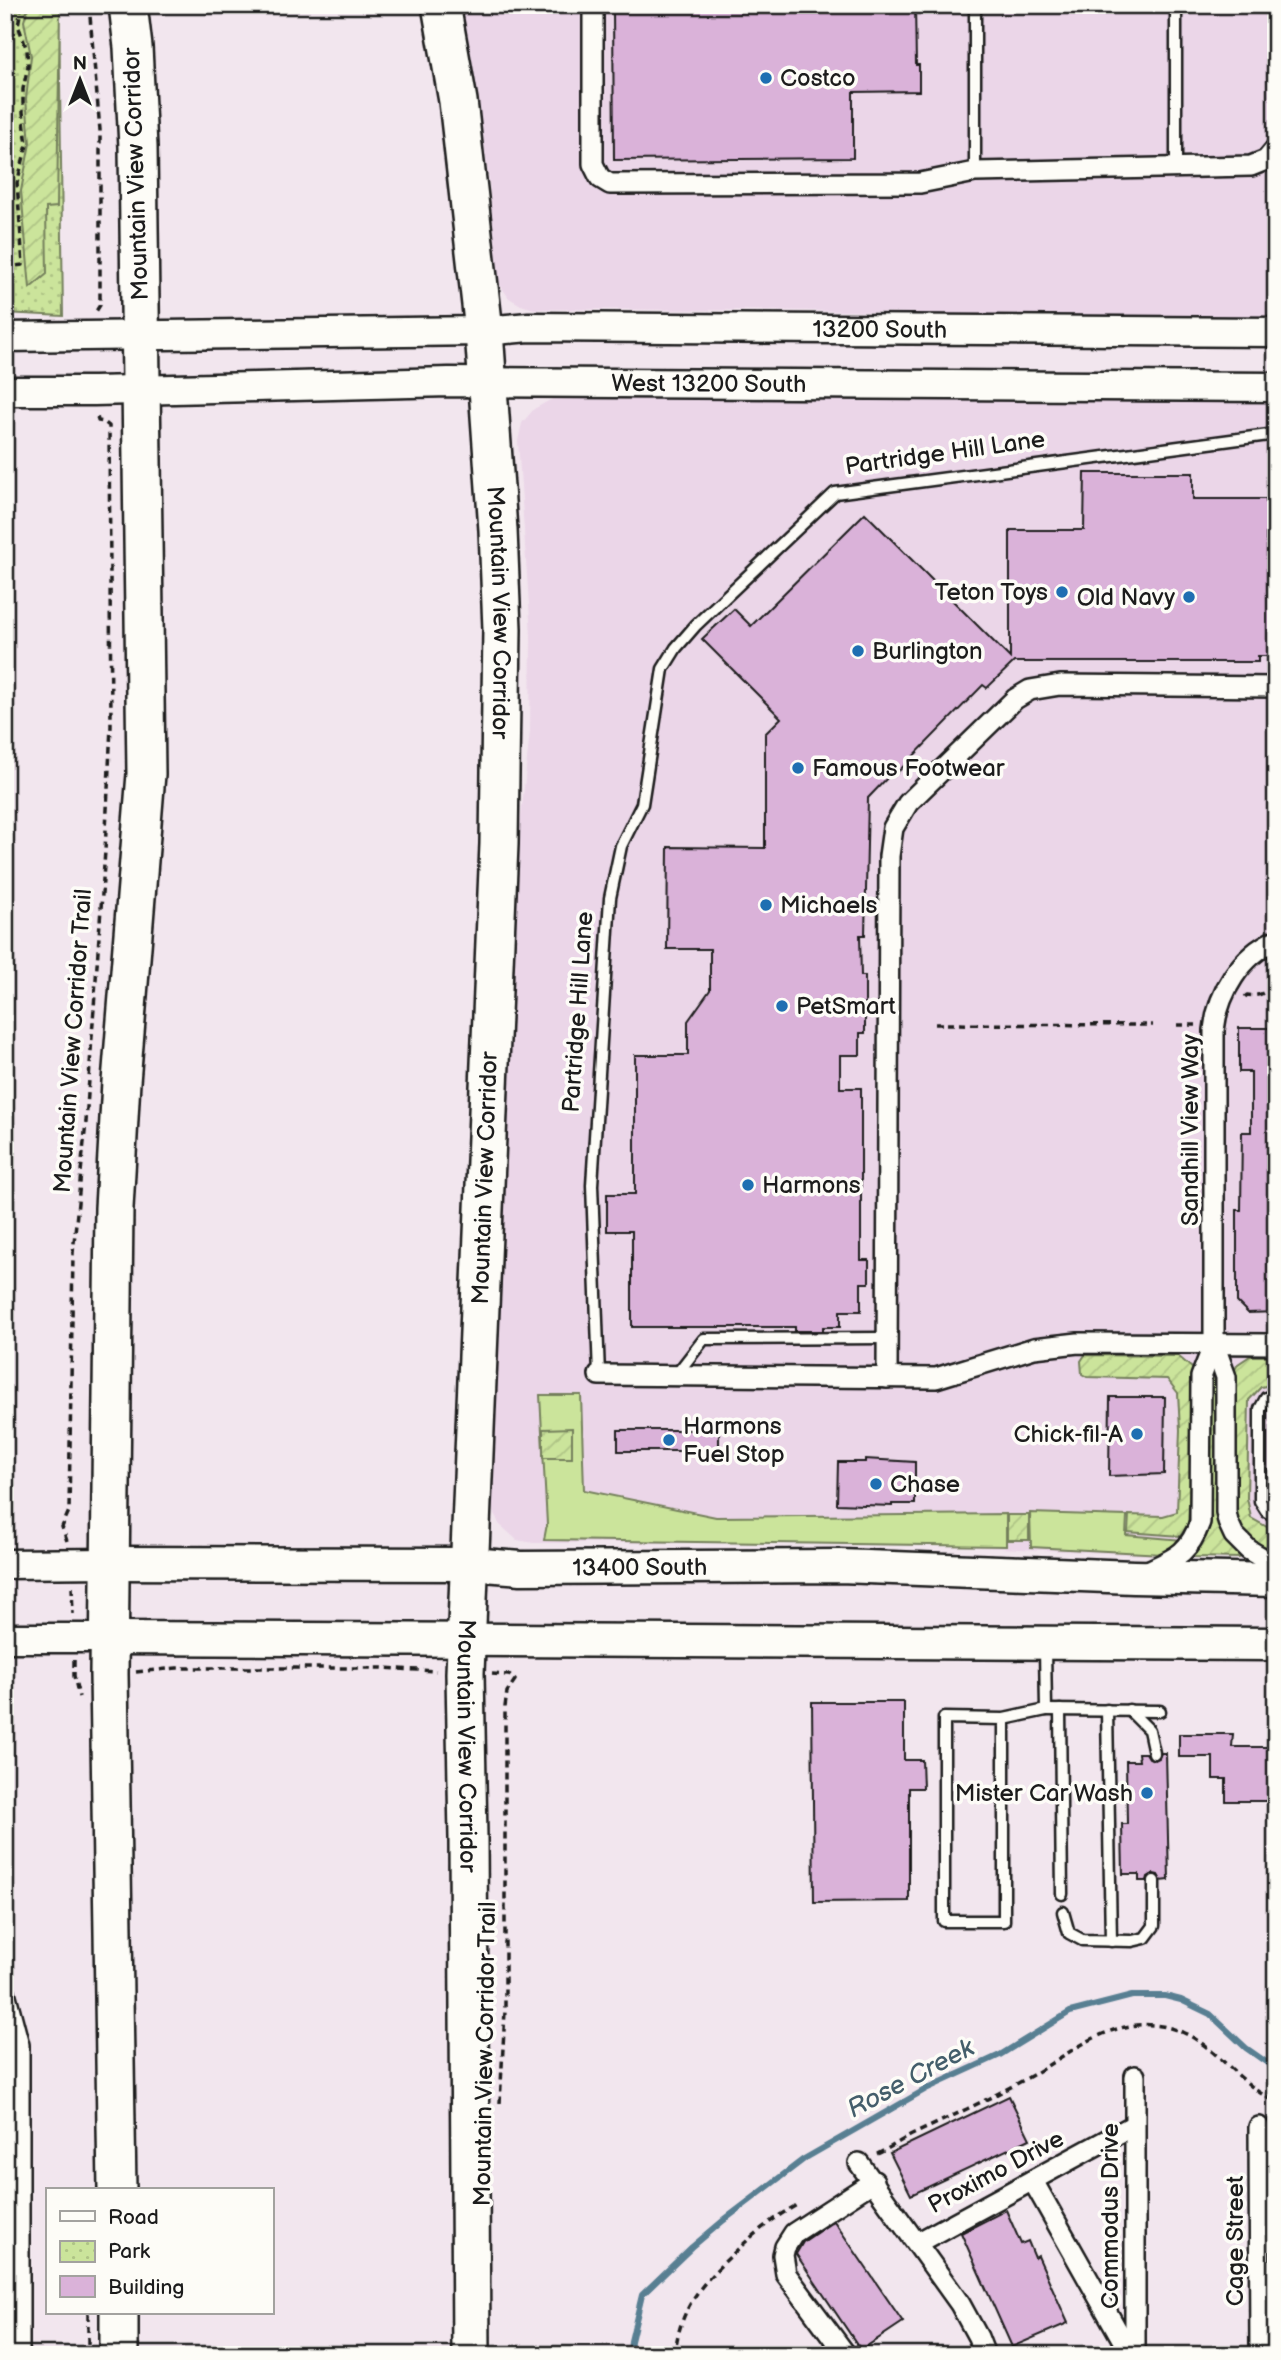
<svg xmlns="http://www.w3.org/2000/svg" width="1281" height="2360" font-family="'Balsamiq Sans',sans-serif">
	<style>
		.built { fill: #ebd6e8 }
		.grass { fill: #cbe49b; stroke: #74805c; stroke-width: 2 }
		.park { fill: url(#park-dots); stroke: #74805c; stroke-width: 2 }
		.garden { fill: url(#garden-furrows); stroke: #74805c; stroke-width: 2 }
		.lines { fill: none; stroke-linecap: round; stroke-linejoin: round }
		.stream { stroke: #597f92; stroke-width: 6 }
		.building { fill: #dab2d9; stroke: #1c1c1c; stroke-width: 2 }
		.lane-casing { stroke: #1c1c1c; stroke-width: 15 }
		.street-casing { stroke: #1c1c1c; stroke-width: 24 }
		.secondary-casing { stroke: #1c1c1c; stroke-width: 33 }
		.primary-casing { stroke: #1c1c1c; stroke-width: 37 }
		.highway-casing { stroke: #1c1c1c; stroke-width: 42 }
		.path { stroke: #1c1c1c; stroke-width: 3.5; stroke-dasharray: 7 5; stroke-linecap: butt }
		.lane { stroke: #fdfcf7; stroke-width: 10 }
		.street { stroke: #fdfcf7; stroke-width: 19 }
		.secondary { stroke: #fdfcf7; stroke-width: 28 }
		.primary { stroke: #fdfcf7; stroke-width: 32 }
		.highway { stroke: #fdfcf7; stroke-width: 37 }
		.poi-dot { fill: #1f6fb2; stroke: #fdfcf7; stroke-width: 2.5 }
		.labels { text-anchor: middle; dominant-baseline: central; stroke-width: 7; stroke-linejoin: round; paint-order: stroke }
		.poi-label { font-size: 24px; fill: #1c1c1c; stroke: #fdfcf7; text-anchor: start }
		.street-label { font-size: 24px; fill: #1c1c1c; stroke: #fdfcf7 }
		.water-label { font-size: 26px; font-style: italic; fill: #445e6b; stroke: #fdfcf7 }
	</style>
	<defs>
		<pattern id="park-dots" width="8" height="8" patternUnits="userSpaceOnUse" patternTransform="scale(1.75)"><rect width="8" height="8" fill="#cbe49b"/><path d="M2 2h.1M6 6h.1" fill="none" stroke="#aec385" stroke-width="1.8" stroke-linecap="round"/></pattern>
		<pattern id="garden-furrows" width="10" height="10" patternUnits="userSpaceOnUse" patternTransform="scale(1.75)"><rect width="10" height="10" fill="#cbe49b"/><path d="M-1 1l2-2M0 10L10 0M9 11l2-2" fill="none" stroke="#aec385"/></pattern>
	</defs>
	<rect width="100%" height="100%" fill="#f2e6ee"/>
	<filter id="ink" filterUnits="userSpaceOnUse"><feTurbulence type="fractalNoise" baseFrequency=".0143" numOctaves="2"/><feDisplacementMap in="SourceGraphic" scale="14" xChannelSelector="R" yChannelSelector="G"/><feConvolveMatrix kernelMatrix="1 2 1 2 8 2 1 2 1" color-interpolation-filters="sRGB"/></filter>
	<g filter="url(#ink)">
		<g class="built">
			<path d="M460,5H1276V318L1013,317L848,311L534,309L521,305L509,298L500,285L496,270L489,181L477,93Z"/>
			<path d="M561,398L1276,402V1550L1238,1559L889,1543H534L517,1540L499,1524L492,1507L516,864L530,731L531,635L518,441L522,423L534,409L552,399Z"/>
		</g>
		<g class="grass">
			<path d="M540,1395H581L584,1490L716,1517L1006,1514V1546L544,1540L547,1524Z"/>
			<path d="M1030,1513L1127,1516L1126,1535L1183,1540L1163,1554L1031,1547Z"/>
		</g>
		<path class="park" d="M5,5H59L63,316L5,313Z"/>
		<g class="garden">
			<path d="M29,5H60L57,207L46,208L47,274L30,288L21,191L30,143L26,99L31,56L24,21Z"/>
			<path d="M1085,1355L1178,1356L1192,1368L1195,1379L1188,1525L1180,1536L1128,1532L1129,1515L1163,1516L1177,1512L1180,1430L1178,1393L1167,1379L1087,1377L1082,1374L1081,1361Z"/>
			<path d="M1250,1356H1276V1384L1261,1387L1249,1400L1247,1498L1251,1518L1269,1528H1276V1548C1252,1547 1241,1532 1232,1512L1233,1373L1238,1364Z"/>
			<path d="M1208,1379L1220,1380V1507L1242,1555L1239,1558L1193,1557L1190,1553Z"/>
			<path d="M572,1428V1458H543V1429Z"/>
			<rect x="1007" y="1515" width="22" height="25"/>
		</g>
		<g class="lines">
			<path class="stream" d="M630,2355L631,2341L642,2295L692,2247L724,2220L804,2159L928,2088L1000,2055L1070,2012L1132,1996H1165L1181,2000L1210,2014L1246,2048L1276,2069"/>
		</g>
		<g class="building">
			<path d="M613,5H915L916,65H919V91L853,92V158L614,160Z"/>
			<path d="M1085,473H1193V499H1266V541H1276V656H1258V662H1014L987,688L983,685L894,776L891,774L868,798L865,935H860L861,976H865V1033H860V1055H840V1088H861V1260H869V1283H861V1311H840V1327H823V1331H795V1327H632V1231H607V1194H635V1055H688V1021L710,990V949H667L668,847L765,848V734L781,718L702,639L734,609L751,626L865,513L1010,658V530H1084Z"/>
			<path d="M1239,1028H1276V1312L1248,1313L1237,1302V1210H1241L1242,1132H1251V1072H1239Z"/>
			<path d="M1110,1397H1165L1164,1474L1109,1476Z"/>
			<rect x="618" y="1430" width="101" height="21"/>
			<path d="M865,1459L915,1462V1504H892V1506L837,1504L838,1462H865Z"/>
			<path d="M812,1702H904V1760H922L923,1788H909V1901L814,1902Z"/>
			<path d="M1179,1734H1233L1232,1747H1275V1801H1226V1779H1213V1757H1179Z"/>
			<path d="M1138,1753H1146L1149,1758L1155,1760L1159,1758L1161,1753H1166L1169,1880L1161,1881L1158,1875L1153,1874L1148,1877L1147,1881H1139V1874H1123L1122,1824H1127L1126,1761H1139Z"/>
			<path d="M1009,2096L1030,2139L911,2195L890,2153Z"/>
			<path d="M1006,2210L1021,2244L1028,2241L1035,2258L1038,2256L1068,2323L1012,2347L961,2233Z"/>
			<path d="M834,2221L903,2322L861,2350L796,2254L803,2242Z"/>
		</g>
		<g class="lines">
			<g class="lane-casing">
				<g id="lane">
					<path d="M975,5V172"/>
					<path d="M1176,5V168"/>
					<path d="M599,1375L592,1185L610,898L621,846L642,804L663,669L676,648L696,625L835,493L1276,434"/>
					<path d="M676,1375L704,1339L887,1338"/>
					<path d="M1276,1395L1266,1398L1260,1409V1501L1267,1512L1276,1516"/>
					<path d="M1046,1710L1160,1711"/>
					<path d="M1060,1710L1062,1894"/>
					<path d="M1107,1710L1111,1941"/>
					<path d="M1129,1710L1149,1730L1154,1753"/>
					<path d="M1004,1719L944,1718V1921H1004V1719L1046,1710L1045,1648"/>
					<path d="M1063,1912L1069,1933L1082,1940L1132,1941L1145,1938L1154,1926V1881"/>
				</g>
			</g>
			<g class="street-casing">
				<g id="street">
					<path d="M593,5V164L600,178L610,184L920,183L975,172L1251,166L1266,160L1276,148"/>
					<path d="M1276,940C1241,955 1218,993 1214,1030V1344L1226,1377V1512L1228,1522L1234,1535L1249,1550L1276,1566"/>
					<path d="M599,1375L936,1378L1034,1348L1078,1343L1276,1344"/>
					<path d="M887,1378L889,856L893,828L908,803L1015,699L1030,690L1060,685L1276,687"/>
					<path d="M1146,1572C1175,1558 1189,1554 1200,1522L1201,1377L1214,1344"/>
					<path d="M5,1992L19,2045V2355"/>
					<path d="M1135,2076V2355"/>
					<path d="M1259,2127L1260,2355"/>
					<path d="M859,2163L960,2304L978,2337L985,2355"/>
					<path d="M1033,2181L1131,2355"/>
					<path d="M917,2243L1134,2125"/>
					<path d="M846,2355L786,2274L783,2255L785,2247L794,2233L874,2181"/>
				</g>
			</g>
			<g class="secondary-casing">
				<g id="secondary">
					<path id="s1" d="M5,337L484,331L529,327L1276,332"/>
					<path id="s2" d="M5,391H94L449,382L1276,387"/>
					<path d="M5,1564L110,1563"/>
					<path d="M5,1638H110"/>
				</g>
			</g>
			<g class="primary-casing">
				<g id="primary">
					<path id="s3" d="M110,1563L471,1564L521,1568L840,1566L1134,1577L1276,1580"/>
					<path d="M110,1638L1276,1644"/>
				</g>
			</g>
			<g class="highway-casing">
				<g id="highway">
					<path id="s4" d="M441,5L458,101L484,331L498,530L502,629L499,844L465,1673L468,1838L471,2355"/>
					<path d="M117,2190L109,1674L114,1208L121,1082L146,774L138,147L133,47L128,5"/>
					<path d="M119,2313V2355"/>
				</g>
			</g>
			<g class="path">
				<path d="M89,5L100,130V305L95,313"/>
				<path d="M5,267L23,265L17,183L27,145L23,112V89L28,66L27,50L18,25L22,5"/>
				<path d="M1267,992L1276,1000"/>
				<path d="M1245,997L1247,995C1264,998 1276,987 1269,971L1276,965"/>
				<path d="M935,1024L1153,1025"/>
				<path d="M1177,1025H1197"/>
				<path d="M67,1541L62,1527L69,1511L73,1253L86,1122L105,851L111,726L109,426L104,422L98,421L97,416"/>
				<path d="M72,1587L73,1614"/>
				<path d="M74,1660V1676L79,1697"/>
				<path d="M136,1672L177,1668H381L436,1671"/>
				<path d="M492,1674L509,1675L515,1680L507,1692L505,1707V2011L500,2103"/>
				<path d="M877,2154C890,2148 901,2140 914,2134C950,2117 985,2101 1020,2082C1071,2055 1118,2006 1182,2032C1217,2047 1240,2085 1276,2102"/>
				<path d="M88,2313V2355"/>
				<path d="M675,2355C679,2307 703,2282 736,2251C755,2233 774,2217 797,2205"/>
			</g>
			<use href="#lane" class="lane"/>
			<use href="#street" class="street"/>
			<use href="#secondary" class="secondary"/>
			<use href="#primary" class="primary"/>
			<use href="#highway" class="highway"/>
		</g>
	</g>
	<g class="poi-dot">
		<circle cx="766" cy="78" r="7"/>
		<circle cx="1062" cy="592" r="7"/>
		<circle cx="1189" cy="597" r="7"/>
		<circle cx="858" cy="651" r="7"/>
		<circle cx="798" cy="768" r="7"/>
		<circle cx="766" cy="905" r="7"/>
		<circle cx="782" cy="1006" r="7"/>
		<circle cx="748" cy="1185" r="7"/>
		<circle cx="1137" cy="1434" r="7"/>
		<circle cx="669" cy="1440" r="7"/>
		<circle cx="876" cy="1484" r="7"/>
		<circle cx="1147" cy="1793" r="7"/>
	</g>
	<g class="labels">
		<g class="poi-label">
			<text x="780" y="78">Costco</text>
			<text x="1048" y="592" text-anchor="end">Teton Toys</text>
			<text x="1175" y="597" text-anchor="end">Old Navy</text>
			<text x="872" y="651">Burlington</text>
			<text x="812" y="768">Famous Footwear</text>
			<text x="780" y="905">Michaels</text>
			<text x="796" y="1006">PetSmart</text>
			<text x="762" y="1185">Harmons</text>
			<text x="683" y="1426">Harmons<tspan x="683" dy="28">Fuel Stop</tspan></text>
			<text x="1123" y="1434" text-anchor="end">Chick-fil-A</text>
			<text x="890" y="1484">Chase</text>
			<text x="1133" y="1793" text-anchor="end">Mister Car Wash</text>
		</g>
		<g class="street-label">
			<text transform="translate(136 174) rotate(-92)">Mountain View Corridor</text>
			<text stroke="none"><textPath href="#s1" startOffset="875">13200 South</textPath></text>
			<text stroke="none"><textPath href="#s2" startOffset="704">West 13200 South</textPath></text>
			<text transform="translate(945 453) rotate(-8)">Partridge Hill Lane</text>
			<text stroke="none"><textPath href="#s4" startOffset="611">Mountain View Corridor</textPath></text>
			<text transform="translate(578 1012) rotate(-86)">Partridge Hill Lane</text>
			<text transform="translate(73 1041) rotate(-86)">Mountain View Corridor Trail</text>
			<text transform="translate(1190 1130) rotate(-90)">Sandhill View Way</text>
			<text transform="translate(485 1178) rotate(-88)">Mountain View Corridor</text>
			<text stroke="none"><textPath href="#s3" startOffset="530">13400 South</textPath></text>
			<text stroke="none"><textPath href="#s4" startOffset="1745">Mountain View Corridor</textPath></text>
			<text transform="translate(485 2054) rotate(-89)">Mountain View Corridor Trail</text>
			<text transform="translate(996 2172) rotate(-28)">Proximo Drive</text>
			<text transform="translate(1110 2216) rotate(-90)">Commodus Drive</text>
			<text transform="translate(1235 2241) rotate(-90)">Cage Street</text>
		</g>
		<g class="water-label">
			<text transform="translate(911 2079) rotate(-28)">Rose Creek</text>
		</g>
	</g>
	<rect width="1281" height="2360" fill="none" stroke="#fdfcf7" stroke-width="28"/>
	<rect x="14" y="14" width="1253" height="2332" fill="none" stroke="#1c1c1c" stroke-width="2.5" filter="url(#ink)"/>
	<rect x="46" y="2188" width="228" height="126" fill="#fdfcf7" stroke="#a3a29f" stroke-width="2"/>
	<rect x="60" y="2211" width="35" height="10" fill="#fdfcf7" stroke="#a3a29f" stroke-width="2"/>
	<text x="108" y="2224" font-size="21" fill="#1c1c1c">Road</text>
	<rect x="60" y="2241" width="35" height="21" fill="url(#park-dots)" stroke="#a3a29f" stroke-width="2"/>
	<text x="108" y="2258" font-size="21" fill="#1c1c1c">Park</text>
	<rect x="60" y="2276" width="35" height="21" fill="#dab2d9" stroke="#a3a29f" stroke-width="2"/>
	<text x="108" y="2294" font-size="21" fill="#1c1c1c">Building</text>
	<g transform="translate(80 80)" stroke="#fdfcf7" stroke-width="5" paint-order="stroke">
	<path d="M0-5L12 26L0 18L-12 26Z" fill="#1c1c1c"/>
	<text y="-10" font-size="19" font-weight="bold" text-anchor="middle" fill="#1c1c1c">N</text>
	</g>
</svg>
